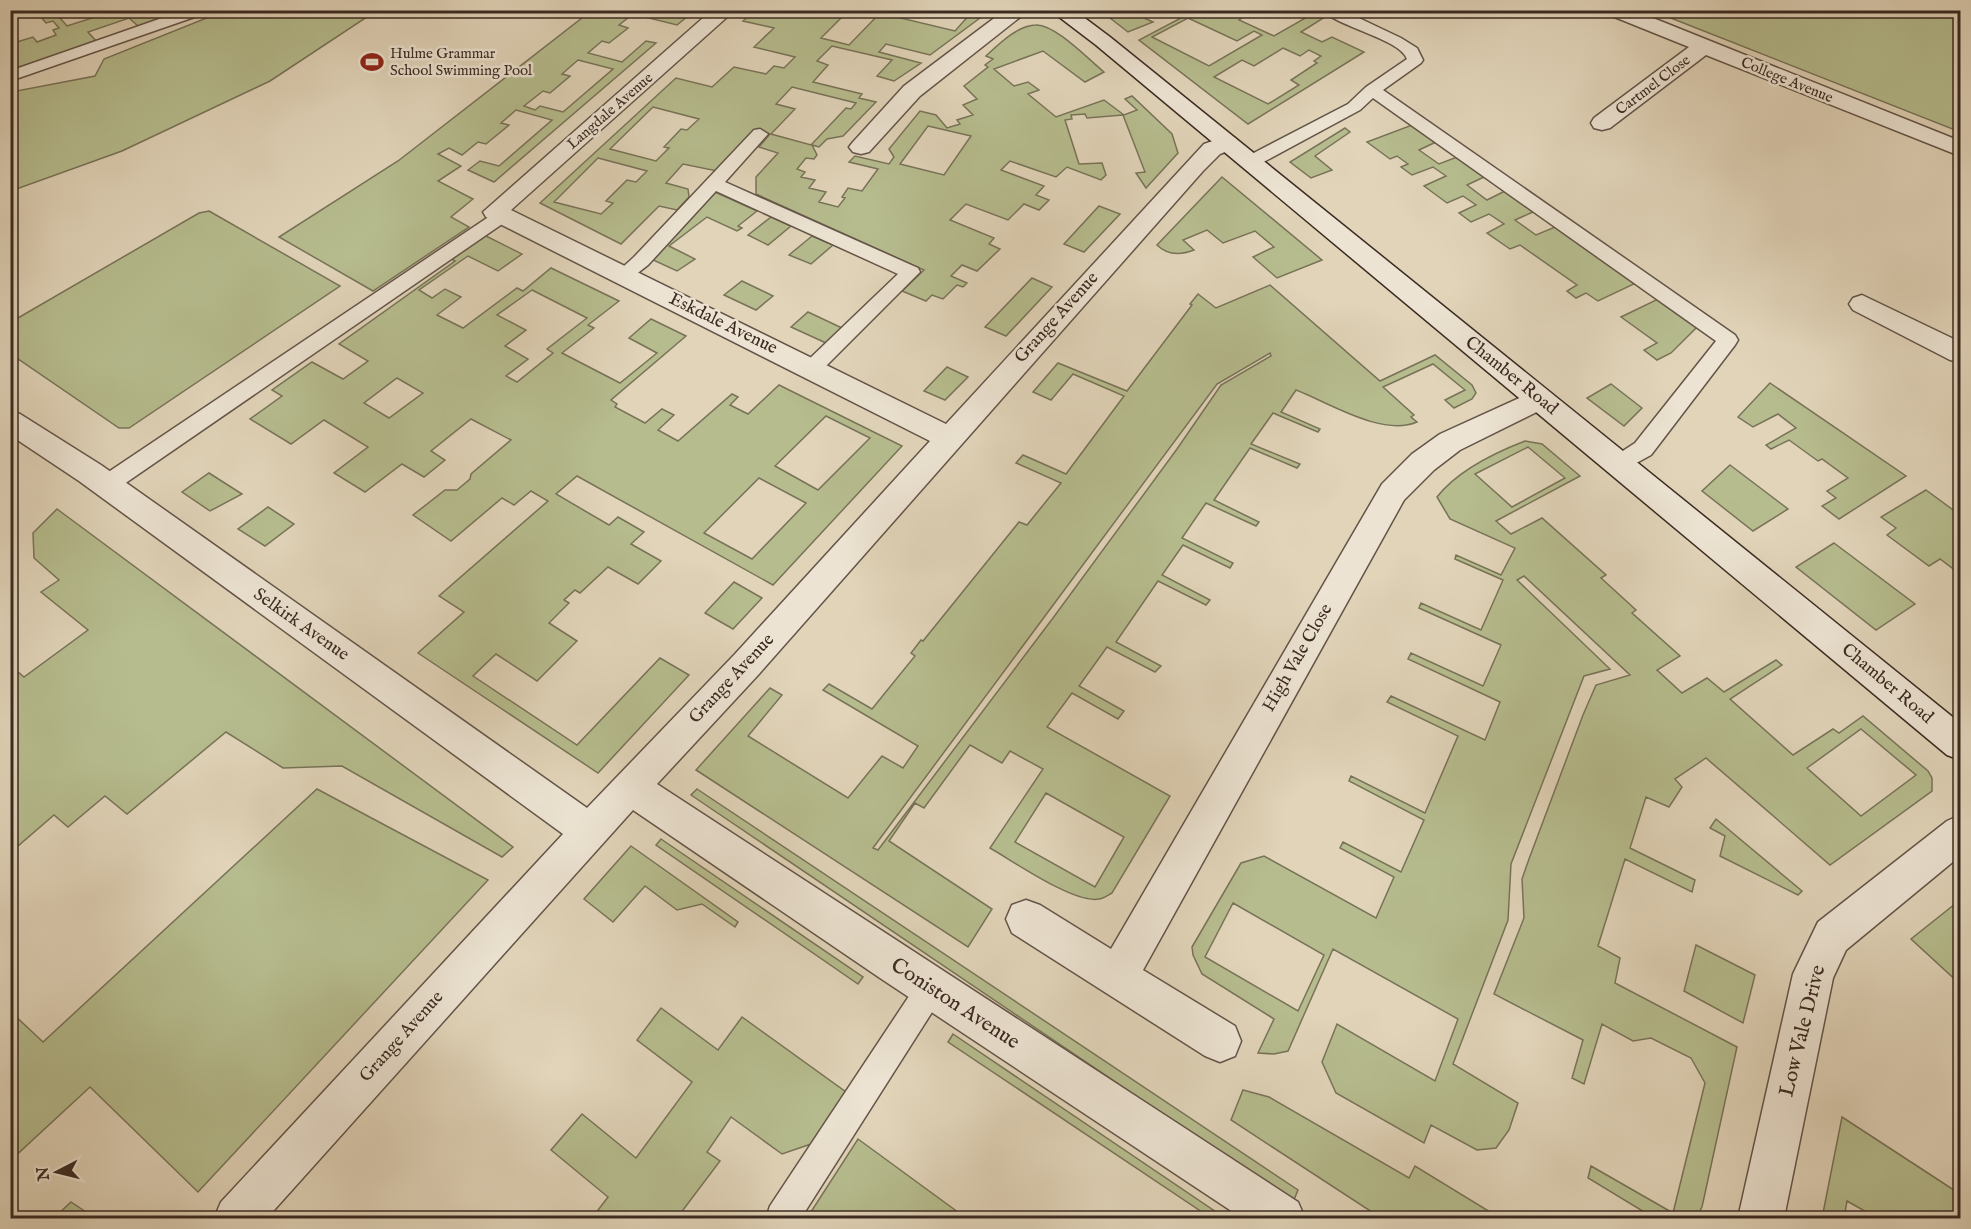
<svg xmlns="http://www.w3.org/2000/svg" width="1971" height="1229" font-family="'IM FELL English',serif">
	<style>
		.green { fill: #b6bc8e; stroke: #787358; stroke-width: 1.5; fill-rule: evenodd }
		.lines { fill: none; stroke-linecap: round; stroke-linejoin: round }
		.lane-casing { stroke: #645448; stroke-width: 3 }
		.street-casing { stroke: #645448; stroke-width: 3 }
		.secondary-casing { stroke: #3b2a22; stroke-width: 3 }
		.lane { fill: #ece3d2; fill-rule: evenodd }
		.street { fill: #ece3d2; fill-rule: evenodd }
		.secondary { fill: #ece3d2; fill-rule: evenodd }
		.labels { text-anchor: middle; dominant-baseline: central; stroke-width: 5; stroke-linejoin: round; paint-order: stroke }
		.far-poi-label { font-size: 15px; fill: #3b2a22; stroke: #ece3d2; text-anchor: start }
		.far-street-label { font-size: 15px; fill: #3b2a22; stroke: #ece3d2 }
		.street-label { font-size: 18px; fill: #3b2a22; stroke: #ece3d2 }
		.near-street-label { font-size: 21px; fill: #3b2a22; stroke: #ece3d2 }
	</style>
	<rect width="100%" height="100%" fill="#e1d4b9"/>
	<filter id="stains"><feTurbulence type="fractalNoise" baseFrequency=".00333" numOctaves="4"/><feColorMatrix values="0 0 0 0 .2 0 0 0 0 .09 0 0 0 0 .02 0 0 0 .5 -.17"/></filter>
	<radialGradient id="worn" r=".72"><stop offset=".6" stop-color="#630" stop-opacity="0"/><stop offset="1" stop-color="#630" stop-opacity=".3"/></radialGradient>
	<g class="green">
		<path d="M817,10L828,13L831,11H848L821,38L849,45L880,13L955,31L971,13L984,15L930,55L886,44L879,52L921,63L894,81L877,76L892,60L832,46L817,61L828,65L813,82L862,94L859,98L876,102L843,136L827,139L819,147L812,145L817,155L814,159L806,158L797,169L805,172L801,177L815,180L809,188L826,192L819,202L838,207L845,198L842,197L848,188L862,191L878,169L849,162L855,156L889,164L894,157L889,149L920,111L936,115L947,128L960,124L957,120L973,115L963,105L977,99L964,86L988,67L985,65L993,59L986,56C999,44 1018,25 1036,25C1055,24 1089,60 1104,72L1085,82L1043,51L994,69L1014,86L1028,82L1039,90L1028,94L1056,117L1104,100L1124,115L1137,110L1125,99L1132,96L1172,134L1178,153L1146,188L1136,173L1145,172L1123,115L1087,118L1085,114L1071,115L1072,119L1065,120L1079,164L1102,163L1106,175L1101,180L1067,167L1056,177L1010,161L1001,170L1044,186L1036,195L1049,200L1039,210L1024,204L1008,220L966,204L950,220L994,238L989,244L1000,249L977,271L962,265L951,276L967,283L963,287L957,285L943,299L932,295L926,301L902,291L924,270L756,194V177L778,153L759,147L770,134L756,130L717,171L683,164L666,183L688,189L689,197L677,210L659,206L621,244L540,203L676,78L712,87L734,67L766,74L774,66L784,68L795,57L754,47L774,28L743,21L754,11ZM792,87L856,103L851,109L846,108L811,145L771,134L795,109L776,104ZM653,107L699,119L687,130L681,129L664,147L669,148L656,161L610,149ZM928,126L971,136L944,175L900,164ZM598,158L647,171L636,182L627,180L606,201L613,203L601,214L554,202Z"/>
		<path d="M59,11H66L70,15L60,18L67,26L114,11H161L165,15L161,16L163,18L139,27L129,18L88,32L97,42L11,70L10,44L33,37L37,42L56,35L53,30L59,28L53,21L46,23L41,17Z"/>
		<path d="M224,11H376L270,81L122,151L11,191V92L95,76L104,59Z"/>
		<path d="M591,11H694L677,25L633,14L619,25L628,28L609,43L602,41L588,53L622,62L646,41L656,43L494,182L468,170L480,161L499,166L552,120L516,110L501,123L509,125L486,144L478,142L462,155L449,148L438,154L461,166L438,181L473,199L451,217L469,227L373,291L279,237L398,161ZM578,60L613,69L563,112L540,106L535,110L524,106L543,91L550,93L570,76L562,74Z"/>
		<path d="M1101,11H1129L1153,22L1128,32Z"/>
		<path d="M1194,11H1232L1242,18L1239,20L1274,36L1314,13L1325,17L1301,32L1322,42L1332,37L1364,52L1248,124L1139,40ZM1188,18L1237,41L1254,31L1262,35L1209,66L1152,37ZM1283,48L1300,56L1309,50L1321,56L1314,61L1317,63L1291,80L1299,85L1268,104L1214,77L1242,60L1254,66Z"/>
		<path d="M1653,11H1960V132Z"/>
		<path d="M1412,125L1436,142L1419,150L1439,164L1457,157L1484,177L1467,185L1487,200L1505,191L1533,212L1515,220L1536,235L1555,227L1636,283L1598,301L1586,293L1576,298L1567,291L1577,285L1520,245L1510,249L1487,233L1504,224L1489,214L1471,222L1459,213L1476,205L1463,196L1447,203L1424,186L1446,176L1433,167L1412,175L1401,167L1408,164L1397,156L1390,159L1367,142Z"/>
		<path d="M1345,128L1350,132L1315,156L1332,170L1311,178L1290,162Z"/>
		<path d="M1222,177L1322,260L1277,278L1253,257L1274,247L1255,231L1223,243L1207,230L1183,240L1194,250C1181,255 1168,256 1157,245Z"/>
		<path d="M715,192L757,211L738,226L742,228L737,231L707,217L669,246L695,259L677,271L651,259Z"/>
		<path d="M1099,206L1120,214L1084,252L1064,244Z"/>
		<path d="M209,211L340,286L129,428H119L11,354V322L199,213Z"/>
		<path d="M771,217L791,226L768,245L748,235Z"/>
		<path d="M484,235L522,254L498,271L468,256L419,290L432,298L445,289L461,297L437,315L463,328L517,288L523,291L551,268L619,301L588,325L594,328L562,353L620,383L657,353L629,338L651,319L686,336L611,400L617,404L615,407L645,423L662,409L674,415L658,430L678,441L732,394L738,397L730,405L748,414L779,385L902,446L773,585L577,476L556,494L609,525L618,517L644,532L631,544L661,561L638,584L608,567L580,593L575,590L564,600L569,603L549,623L577,641L537,681L496,654L473,676L577,745L660,658L689,675L598,773L418,653L464,612L439,596L548,501L531,491L514,505L502,498L451,541L413,515L445,490H457L470,479L471,474L511,440L471,419L431,451L445,460L424,477L402,464L365,492L334,473L368,447L324,420L291,444L250,419L282,396L272,390L312,362L343,379L368,361L339,344L455,261L450,258ZM532,290L587,318L547,349L553,353L517,382L506,376L528,359L505,346L526,330L497,315ZM397,378L423,393L389,418L364,403ZM826,416L870,438L818,490L775,466ZM759,478L806,503L752,559L704,533Z"/>
		<path d="M812,236L833,245L811,264L789,255Z"/>
		<path d="M1032,278L1052,287L1006,336L985,327Z"/>
		<path d="M742,281L773,296L756,310L724,295Z"/>
		<path d="M1270,285L1380,381L1435,355L1472,385L1476,393L1472,399L1454,408L1445,400L1465,390L1433,364L1383,387L1414,415L1411,417L1417,422C1382,437 1330,403 1296,390L1281,412L1320,429L1318,432L1273,413L1251,444L1300,464L1297,468L1250,448L1214,500L1259,522L1256,526L1206,503L1182,538L1233,563L1230,568L1183,545L1162,575L1210,600L1206,605L1158,581L1116,642L1161,666L1155,672L1107,647L1079,686L1124,711L1118,719L1072,693L1047,727L1170,796L1112,893C1108,895 1103,899 1099,899C1074,904 1013,861 990,848L1043,769L1010,751L1002,763L970,745L924,808L915,803L889,841L992,909L968,947L696,770L770,688L782,695L748,736L848,798L882,756L903,768L918,746L823,690L829,684L872,709L915,656L911,653L921,640L923,641L1019,522L1027,525L1061,483L1016,463L1023,455L1066,474L1124,396L1073,374L1051,400L1033,392L1058,363L1127,391L1192,305L1190,304L1198,294L1216,308ZM1270,353L1271,356L1221,385L1177,449L1053,618L878,850L873,848L1217,384ZM1046,793L1124,837L1095,887L1015,842Z"/>
		<path d="M1658,299L1697,327L1671,353L1657,360L1644,350L1657,343L1621,317Z"/>
		<path d="M808,312L842,328L826,343L791,327Z"/>
		<path d="M947,367L968,377L945,400L924,391Z"/>
		<path d="M1770,383L1906,476L1839,519L1822,506L1836,498L1827,491L1848,478L1822,459L1818,461L1789,440L1771,449L1766,445L1796,428L1778,414L1753,427L1738,417Z"/>
		<path d="M1611,384L1642,408L1624,426L1587,398Z"/>
		<path d="M1525,441L1542,444L1580,476L1496,521L1511,534L1542,518L1606,575L1601,578L1636,610L1632,613L1680,656L1657,670L1682,693L1707,678L1724,692L1776,660L1782,665L1730,699L1793,755L1833,729L1839,733L1863,716L1928,771L1932,778V791L1830,865L1706,758L1675,779L1682,787L1669,807L1646,797L1630,848L1695,880L1692,892L1625,859L1598,946L1620,958L1615,983L1737,1047L1702,1207L1696,1218H1654L1588,1178L1591,1166L1673,1213L1705,1083L1691,1058L1651,1038L1633,1041L1602,1024L1584,1084L1572,1078L1583,1040L1494,994L1524,918L1522,879L1529,859L1583,715L1596,685L1630,675L1524,576L1517,580L1610,669L1584,676L1511,864L1508,920L1453,1064L1518,1103L1509,1130L1496,1148L1477,1150L1431,1125L1424,1143L1336,1093L1322,1062L1337,1024L1435,1081L1458,1019L1333,949L1288,1051L1274,1054L1258,1053L1274,1019L1202,974L1193,955L1192,947L1241,863L1264,856L1376,918L1394,877L1340,848L1343,842L1401,872L1424,820L1349,781L1351,776L1425,813L1458,736L1387,702L1391,696L1485,740L1500,702L1408,659L1411,653L1483,686L1501,645L1419,608L1421,603L1481,630L1503,580L1455,559L1456,555L1501,575L1515,548L1450,519L1437,497C1458,470 1494,453 1525,441ZM1528,447L1565,478L1512,507L1475,474ZM1861,729L1916,775L1861,816L1807,768ZM1233,903L1324,955L1298,1011L1205,957Z"/>
		<path d="M1730,465L1788,509L1753,531L1702,491Z"/>
		<path d="M209,473L242,494L210,511L182,492Z"/>
		<path d="M1926,490L1960,515V568L1956,571L1940,559L1929,566L1887,535L1896,528L1881,517Z"/>
		<path d="M268,507L294,524L265,546L238,529Z"/>
		<path d="M57,509L513,847L502,857L342,766L283,768L226,732L127,814L105,796L68,827L54,815L11,852V666L24,677L88,630L41,592L59,580L34,558L33,533Z"/>
		<path d="M1834,543L1915,604L1876,630L1796,567Z"/>
		<path d="M734,582L762,598L733,629L705,613Z"/>
		<path d="M317,789L488,880L198,1192L90,1087L11,1160V1012L43,1042Z"/>
		<path d="M697,789L1298,1190L1293,1202L691,795Z"/>
		<path d="M1716,819L1802,891L1798,895L1720,856L1725,836L1710,828Z"/>
		<path d="M661,839L863,977L858,984L656,845Z"/>
		<path d="M631,846L738,922L735,927L702,904L677,910L645,886L613,922L584,899Z"/>
		<path d="M1960,900V984L1911,939Z"/>
		<path d="M1696,945L1755,975L1743,1023L1684,991Z"/>
		<path d="M661,1008L718,1050L742,1017L846,1092L811,1144L782,1154L731,1117L707,1152L720,1161L677,1218H592L608,1197L551,1150L582,1114L636,1158L692,1082L637,1040Z"/>
		<path d="M953,1034L1225,1218H1211L948,1042Z"/>
		<path d="M1243,1090L1269,1097L1409,1178L1415,1166L1500,1218H1381L1231,1120Z"/>
		<path d="M1842,1117L1960,1194V1218H1877L1847,1201L1844,1218H1822Z"/>
		<path d="M858,1139L966,1218H807Z"/>
		<path d="M71,1202L95,1218H54Z"/>
	</g>
	<g class="lines">
		<g class="lane-casing">
			<g id="lane">
				<path d="M185,10H208L206,13L10,81V71Z"/>
				<path d="M1322,10H1342L1401,38L1417,48L1423,60L1421,63L1383,90L1735,335L1738,340L1735,345L1651,455L1620,472L1612,470L1609,464L1612,458L1635,443L1716,341L1373,98L1360,110L1256,166H1244L1241,162L1244,158L1348,104L1366,87L1407,59C1400,39 1338,27 1322,10Z"/>
				<path d="M760,129L768,134L725,182L918,268L920,272L819,373L812,375L805,373L802,368L805,363L898,274L716,191L648,265L630,279H616L614,275L634,257L754,130Z"/>
				<path d="M502,210L508,212L511,216L508,220L114,491L106,493L98,491L95,485L98,479L496,212Z"/>
				<path d="M931,973L941,978L946,988L941,998L801,1218H766L770,1206L921,978Z"/>
			</g>
		</g>
		<g class="street-casing">
			<g id="street">
				<path d="M712,10H735L511,210L946,424L1204,144L1227,136L1235,138L1239,143L1235,148L1220,154L1203,171L759,674L657,784L1298,1202L1305,1218H1242L880,978L633,810L267,1218H214L221,1202L563,834L79,481L10,435V411L20,414L101,465L587,808L735,654L930,441L486,217L483,212Z"/>
				<path d="M1005,10H1029L920,96L869,152L861,154L853,152L849,147L853,142L904,86Z"/>
				<path d="M1604,10H1633L1960,141V156L1706,55L1610,128L1602,130L1594,128L1591,123L1594,118L1689,47L1607,14Z"/>
				<path d="M1862,295L1960,342V362L1950,360L1853,310L1849,304L1853,298Z"/>
				<path d="M1539,389L1549,392L1553,399L1549,406L1460,450L1434,470L1404,500L1143,970L1235,1026L1241,1041L1235,1056L1220,1062L1205,1056L1012,933L1006,919L1012,905L1026,900L1040,905L1111,949L1382,484L1412,454L1440,434Z"/>
				<path d="M1960,815V856L1846,950L1833,978L1784,1218H1738L1793,974L1818,922L1947,821Z"/>
			</g>
		</g>
		<g class="secondary-casing">
			<path id="secondary" d="M1050,10H1074L1110,37L1960,723V760L1947,755L1096,45Z"/>
		</g>
		<use href="#lane" class="lane"/>
		<use href="#street" class="street"/>
		<use href="#secondary" class="secondary"/>
	</g>
	<defs>
		<g id="stadium-bare" transform="scale(1.8)"><path d="M0-5a6.5 5 0 1 0 0 10a6.5 5 0 1 0 0-10ZM-3.5-1.8h7v3.6h-7Z" fill="#8f2418" stroke="#ece3d2" stroke-width="2.5" paint-order="stroke"/></g>
	</defs>
	<g fill-rule="evenodd">
		<use href="#stadium-bare" x="372" y="62"/>
	</g>
	<g class="labels">
		<g class="far-poi-label">
			<text x="390" y="53">Hulme Grammar<tspan x="390" dy="17">School Swimming Pool</tspan></text>
		</g>
		<g class="far-street-label">
			<text transform="translate(1787 80) rotate(22)">College Avenue</text>
			<text transform="translate(1653 85) rotate(-37)">Cartmel Close</text>
			<text transform="translate(610 111) rotate(-41)">Langdale Avenue</text>
		</g>
		<g class="street-label">
			<text transform="translate(1057 318) rotate(-48)">Grange Avenue</text>
			<text transform="translate(723 324) rotate(26)">Eskdale Avenue</text>
			<text transform="translate(1511 376) rotate(39)">Chamber Road</text>
			<text transform="translate(301 625) rotate(35)">Selkirk Avenue</text>
			<text transform="translate(1298 658) rotate(-60)">High Vale Close</text>
			<text transform="translate(732 679) rotate(-47)">Grange Avenue</text>
			<text transform="translate(1887 684) rotate(40)">Chamber Road</text>
			<text transform="translate(402 1037) rotate(-48)">Grange Avenue</text>
		</g>
		<g class="near-street-label">
			<text transform="translate(955 1004) rotate(33)">Coniston Avenue</text>
			<text transform="translate(1803 1031) rotate(-76)">Low Vale Drive</text>
		</g>
	</g>
	<rect width="1971" height="1229" fill="none" stroke="#e1d4b9" stroke-width="36"/>
	<rect x="12" y="12" width="1947" height="1205" fill="none" stroke="#3b2a22" stroke-width="3"/>
	<rect x="18" y="18" width="1935" height="1193" fill="none" stroke="#3b2a22" stroke-width="1.5"/>
	<g transform="translate(57 1172) rotate(263)" stroke="#ece3d2" stroke-width="4.5" paint-order="stroke">
	<path d="M0-4.5L10 22L0 15L-10 22Z" fill="#3b2a22"/>
	<text y="-9" font-size="16" font-weight="bold" text-anchor="middle" fill="#3b2a22">N</text>
	</g>
	<rect width="100%" height="100%" filter="url(#stains)"/>
	<rect width="100%" height="100%" fill="url(#worn)"/>
</svg>
